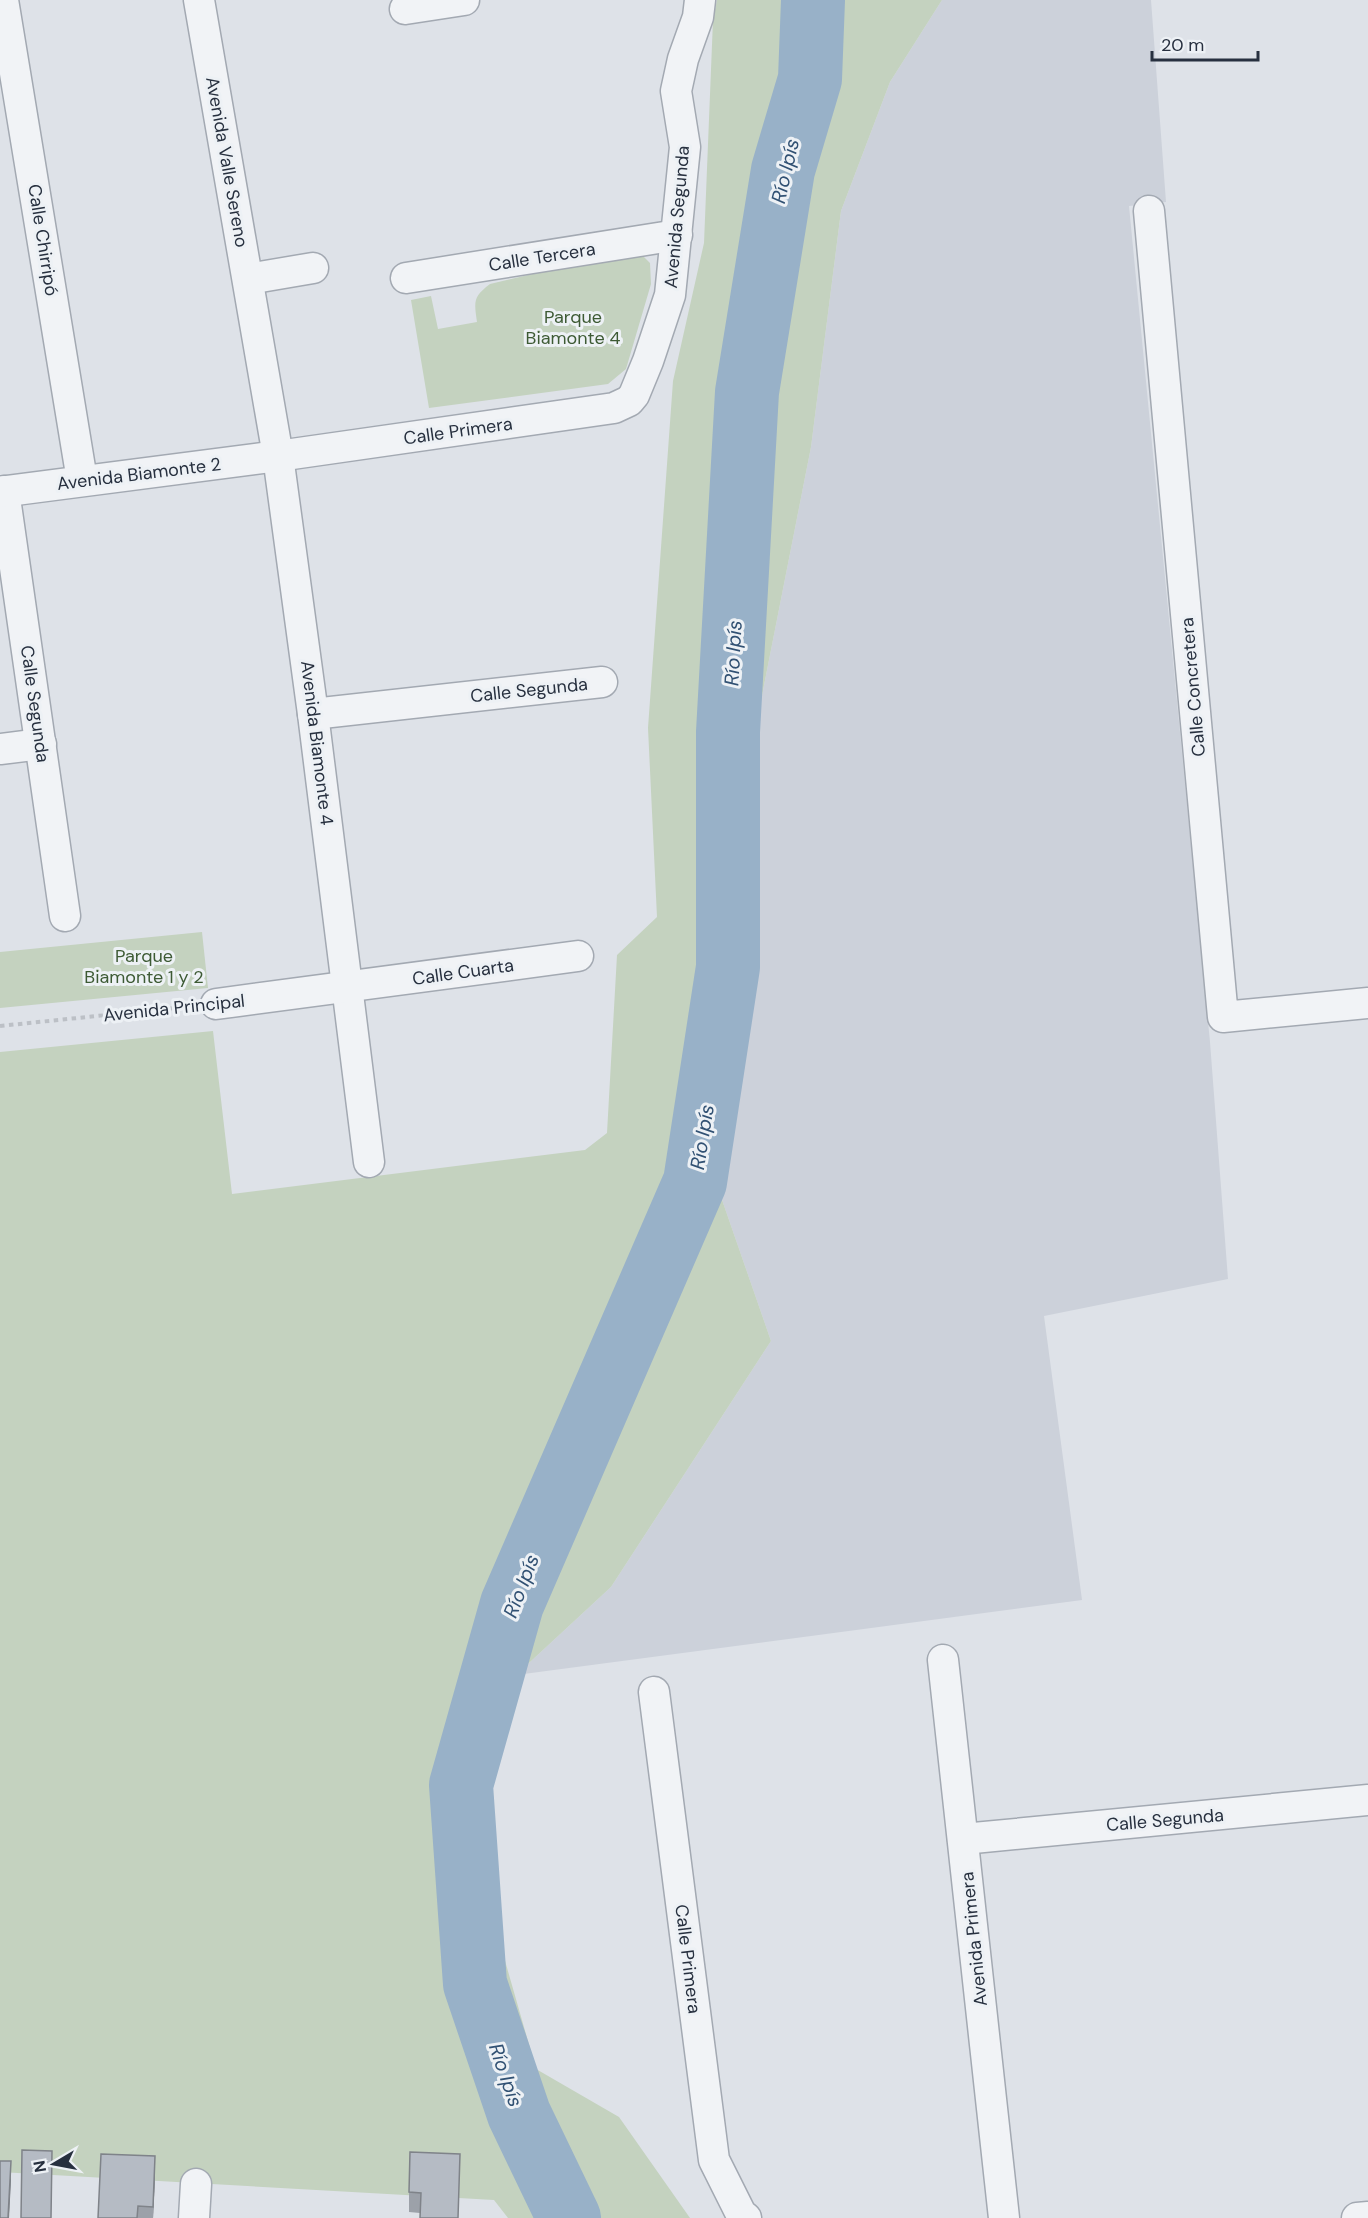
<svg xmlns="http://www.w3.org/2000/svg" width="1368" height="2218" font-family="'DM Sans',sans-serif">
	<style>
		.built { fill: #ccd1da }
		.green { fill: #c4d2bf }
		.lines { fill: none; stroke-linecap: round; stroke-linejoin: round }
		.river { stroke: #98b1c8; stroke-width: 64 }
		.minor-casing { stroke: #a3a9b2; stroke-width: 33 }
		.path { stroke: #bcc0c6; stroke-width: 4; stroke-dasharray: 4.5 4.5; stroke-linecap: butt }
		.minor { stroke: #f1f3f6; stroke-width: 30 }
		.wall { fill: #9ca1a9 }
		.shaded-wall { fill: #7f8389 }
		.building { fill: #b5bbc4; stroke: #7f8389; stroke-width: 1.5 }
		.labels { text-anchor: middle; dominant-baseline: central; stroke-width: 6; stroke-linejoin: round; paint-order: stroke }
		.street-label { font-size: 18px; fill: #27303f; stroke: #edf1f5 }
		.park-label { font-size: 18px; fill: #3d5a34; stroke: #edf1f5 }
		.water-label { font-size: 20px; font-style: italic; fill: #315173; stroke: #edf1f5 }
	</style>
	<rect width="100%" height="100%" fill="#dee2e8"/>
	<path class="built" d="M942,0H1151L1166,202L1129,206L1210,1042L1228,1279L1044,1316L1082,1600L516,1675L611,1587L771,1341L720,1194L751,981L756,726L811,447L841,211L890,82Z"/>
	<g class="green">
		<path d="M717,0H942L890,82L841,211L811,447L756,726L751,981L720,1194L771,1341L611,1587L516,1675L483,1763L493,1919L536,2069L619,2117L690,2218H508L494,2200L0,2172V1052L213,1031L232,1194L585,1150L607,1133L617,955L657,917L648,728L673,381L704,243L713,20Z"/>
		<path d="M635,248L650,263L651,284L626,369L608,384L429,408L411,300L431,296L438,329L477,322C474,301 473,297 490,284L604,257Z"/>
		<path d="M202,932L208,988L0,1008V952Z"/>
	</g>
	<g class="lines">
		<path class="river" d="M569,2218L519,2114L475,1984L461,1785L512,1604L695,1182L728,967V732L747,392L783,170L810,79L813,0"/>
		<g class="minor-casing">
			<g id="minor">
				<path d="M3,0L82,480"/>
				<path d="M199,0L278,456L313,714L369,1162"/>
				<path d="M405,9L464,0"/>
				<path d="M1149,211L1223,1017L1368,1003"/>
				<path d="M406,278L677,235"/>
				<path d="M248,279L313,268"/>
				<path d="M4,491L65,916"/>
				<path d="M0,492L278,456L614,408L629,401L634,395L648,361L670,295L685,147L676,91L683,59L698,17L700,0"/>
				<path d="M313,714L602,682"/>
				<path d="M0,749L41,744"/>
				<path d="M216,1004L578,956"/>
				<path d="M943,1660L1004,2218"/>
				<path d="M654,1692L714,2160L741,2214L746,2218"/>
				<path d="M963,1839L1368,1800"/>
				<path d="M194,2218L196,2184"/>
				<path d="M1357,2218L1368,2217"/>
			</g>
		</g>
		<path class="path" d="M0,1026L184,1007"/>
		<use href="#minor" class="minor"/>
	</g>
	<g class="wall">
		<path d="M460,2173L420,2213L409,2212V2192Z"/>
		<path d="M155,2176L153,2218H98Z"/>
	</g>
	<g class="shaded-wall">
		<path d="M155,2156V2176L153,2218V2207Z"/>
		<path d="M11,2161V2181L9,2218H8Z"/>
	</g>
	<g class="building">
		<path d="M22,2150L52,2151L51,2218H21Z"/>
		<path d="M410,2152L460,2154L458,2218H420L421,2193L409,2192Z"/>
		<path d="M101,2154L155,2156L153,2207L138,2206L137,2218H98Z"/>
		<path d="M0,2161H11L8,2218H0Z"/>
	</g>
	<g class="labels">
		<g class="street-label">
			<text transform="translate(227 162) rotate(80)">Avenida Valle Sereno</text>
			<text transform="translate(677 217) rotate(-85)">Avenida Segunda</text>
			<text transform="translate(43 240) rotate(81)">Calle Chirripó</text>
			<text transform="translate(542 257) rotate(-9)">Calle Tercera</text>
			<text transform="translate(458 431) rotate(-8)">Calle Primera</text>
			<text transform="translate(139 474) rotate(-7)">Avenida Biamonte 2</text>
			<text transform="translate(1193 687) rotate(-95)">Calle Concretera</text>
			<text transform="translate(529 690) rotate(-6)">Calle Segunda</text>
			<text transform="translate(35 704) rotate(82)">Calle Segunda</text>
			<text transform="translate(317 743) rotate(83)">Avenida Biamonte 4</text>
			<text transform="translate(463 972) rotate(-8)">Calle Cuarta</text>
			<text transform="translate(174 1008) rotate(-6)">Avenida Principal</text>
			<text transform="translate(1165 1820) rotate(-5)">Calle Segunda</text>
			<text transform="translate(974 1939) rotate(-96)">Avenida Primera</text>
			<text transform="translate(688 1959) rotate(83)">Calle Primera</text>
		</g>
		<g class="park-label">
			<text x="573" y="317">Parque<tspan x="573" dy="21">Biamonte 4</tspan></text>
			<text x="144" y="956">Parque<tspan x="144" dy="21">Biamonte 1 y 2</tspan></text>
		</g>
		<g class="water-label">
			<text transform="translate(785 171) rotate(-77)">Río Ipís</text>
			<text transform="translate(733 653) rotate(-87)">Río Ipís</text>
			<text transform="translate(702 1137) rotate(-81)">Río Ipís</text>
			<text transform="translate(521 1586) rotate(-69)">Río Ipís</text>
			<text transform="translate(506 2075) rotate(71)">Río Ipís</text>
		</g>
	</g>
	<g transform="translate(54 2164) rotate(260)" stroke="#edf1f5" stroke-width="4.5" paint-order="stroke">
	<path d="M0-4.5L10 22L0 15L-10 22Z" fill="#27303f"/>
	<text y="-9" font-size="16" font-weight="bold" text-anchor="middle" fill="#27303f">N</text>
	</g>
	<path d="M1152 51v9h106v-9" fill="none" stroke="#27303f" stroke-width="3"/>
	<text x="1161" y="51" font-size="18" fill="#27303f" stroke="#edf1f5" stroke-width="4.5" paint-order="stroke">20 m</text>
</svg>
